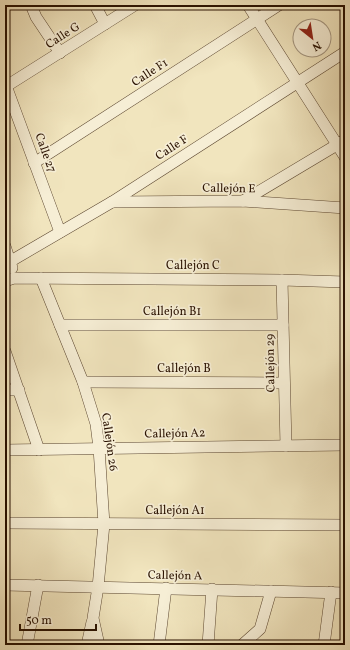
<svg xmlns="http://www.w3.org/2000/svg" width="350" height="650" font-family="Vollkorn,serif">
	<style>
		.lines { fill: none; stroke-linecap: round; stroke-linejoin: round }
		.minor-casing { stroke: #5b4630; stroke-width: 12 }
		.minor { stroke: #f6eed5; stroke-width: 11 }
		.labels { text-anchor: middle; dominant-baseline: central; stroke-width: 3.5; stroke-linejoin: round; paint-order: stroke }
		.street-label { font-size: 12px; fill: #291100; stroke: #f6eed5 }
	</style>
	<rect width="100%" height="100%" fill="#f1e5be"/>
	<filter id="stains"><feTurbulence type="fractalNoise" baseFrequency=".005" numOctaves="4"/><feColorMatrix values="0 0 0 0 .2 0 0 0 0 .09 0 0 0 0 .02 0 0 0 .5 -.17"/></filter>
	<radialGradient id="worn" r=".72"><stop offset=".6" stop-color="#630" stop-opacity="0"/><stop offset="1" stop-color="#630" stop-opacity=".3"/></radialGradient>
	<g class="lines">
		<g class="minor-casing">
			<g id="minor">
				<path d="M31,5L36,17L60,53"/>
				<path d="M95,5L105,24"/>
				<path d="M248,5L345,157"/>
				<path d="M5,83L60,232"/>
				<path d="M5,87L135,5"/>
				<path d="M34,163L279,5"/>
				<path d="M243,201L345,140"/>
				<path d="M112,202L243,201L345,208"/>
				<path d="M5,246L12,268"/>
				<path d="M11,261L112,202L345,52"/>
				<path d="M41,278L83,382L96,424L99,448L104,524L98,587L93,618L99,645"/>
				<path d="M282,280L286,446"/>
				<path d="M5,281L14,278L282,280L345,282"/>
				<path d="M60,325H283"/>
				<path d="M5,351L39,450"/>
				<path d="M83,382L284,383"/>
				<path d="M5,390H19"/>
				<path d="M5,450L345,445"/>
				<path d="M5,523L345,525"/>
				<path d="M5,585L345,593"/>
				<path d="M27,645L38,585"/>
				<path d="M87,645L92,622"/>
				<path d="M159,645L166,588"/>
				<path d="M208,645L212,589"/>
				<path d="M242,645L260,629L271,591"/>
				<path d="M324,645L331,592"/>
			</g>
		</g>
		<use href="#minor" class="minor"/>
	</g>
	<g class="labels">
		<g class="street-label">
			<text transform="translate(63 36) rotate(-33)">Calle G</text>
			<text transform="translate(150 73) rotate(-33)">Calle F1</text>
			<text transform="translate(172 148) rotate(-33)">Calle F</text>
			<text transform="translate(45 153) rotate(70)">Calle 27</text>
			<text transform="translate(229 189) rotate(1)">Callejón E</text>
			<text x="193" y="266">Callejón C</text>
			<text x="172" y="312">Callejón B1</text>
			<text transform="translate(271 363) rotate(-91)">Callejón 29</text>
			<text x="184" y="369">Callejón B</text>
			<text transform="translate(175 434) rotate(-1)">Callejón A2</text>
			<text transform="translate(109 442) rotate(82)">Callejón 26</text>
			<text x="175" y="511">Callejón A1</text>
			<text transform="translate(175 576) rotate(1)">Callejón A</text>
		</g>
	</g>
	<rect width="350" height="650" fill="none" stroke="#f1e5be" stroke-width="20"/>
	<rect x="6" y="6" width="338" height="638" fill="none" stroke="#291100" stroke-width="2"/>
	<rect x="10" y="10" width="330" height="630" fill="none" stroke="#291100"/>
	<g transform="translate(312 38) rotate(150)"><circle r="19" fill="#f6eed5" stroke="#a49680"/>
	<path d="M0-3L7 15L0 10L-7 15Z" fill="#8f2418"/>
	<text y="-6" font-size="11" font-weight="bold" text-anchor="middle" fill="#291100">N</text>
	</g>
	<path d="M20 624v6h76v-6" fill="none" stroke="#291100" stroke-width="2"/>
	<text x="26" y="624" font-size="12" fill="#291100" stroke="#f6eed5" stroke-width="3" paint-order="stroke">50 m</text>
	<rect width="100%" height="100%" filter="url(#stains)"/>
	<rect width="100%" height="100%" fill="url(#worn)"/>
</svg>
